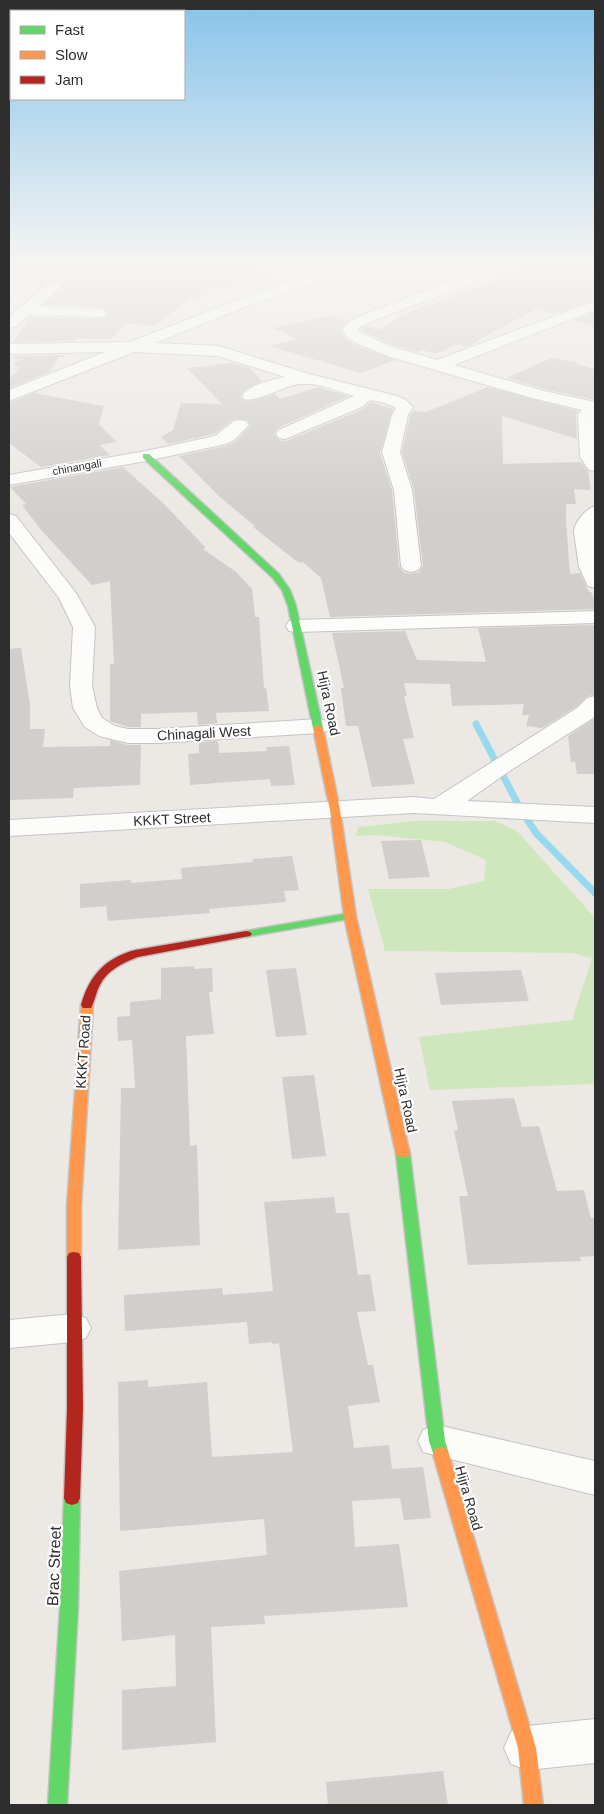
<svg xmlns="http://www.w3.org/2000/svg" width="604" height="1814" font-family="Arial,sans-serif">
	<style>
		.green { fill: #cfe7bd }
		.lines { fill: none; stroke-linecap: round; stroke-linejoin: round }
		.stream { stroke: #97d9ee; stroke-width: 7 }
		.building { fill: #d1cecb }
		.street-casing { stroke: #c5c4c5; stroke-width: 2 }
		.fast-casing { stroke: #c5c4c5; stroke-width: 3 }
		.slow-casing { stroke: #c5c4c5; stroke-width: 3 }
		.jam-casing { stroke: #c5c4c5; stroke-width: 3 }
		.street { fill: #fcfcfb; fill-rule: evenodd }
		.fast { fill: #63d668; fill-rule: evenodd }
		.slow { fill: #ff974d; fill-rule: evenodd }
		.jam { fill: #b3261e; fill-rule: evenodd }
		.labels { text-anchor: middle; dominant-baseline: central; stroke-width: 4.5; stroke-linejoin: round; paint-order: stroke }
		.far-street-label { font-size: 11px; fill: #2e2e2e; stroke: #fff }
		.street-label { font-size: 14px; fill: #2e2e2e; stroke: #fff }
		.near-street-label { font-size: 16px; fill: #2e2e2e; stroke: #fff }
	</style>
	<rect width="100%" height="100%" fill="#ece8e4"/>
	<path class="green" d="M415,821H495L517,831L595,918V1084L430,1090L419,1037L572,1020L592,958L572,953L385,951L368,889H449L484,881L486,860L445,842L375,835L356,836L358,827Z"/>
	<g class="lines">
		<path class="stream" d="M476,724L521,810L536,833L595,893"/>
	</g>
	<g class="building">
		<path d="M12,261H243L279,270L242,283L234,281L232,286H213L203,298L191,297L155,326L126,323L111,339L76,338L74,341L13,342L27,324H25L30,320L27,319L30,317L99,319L106,317L108,312L104,308L99,307L44,304L61,288L60,283L48,282L30,297L39,285L24,283L33,278L11,275Z"/>
		<path d="M527,261H569L595,266V299L554,314L537,308L467,347L458,344L436,354L422,350L417,352L390,344L361,330L367,326L380,330L402,315L509,276L501,274L524,266Z"/>
		<path d="M595,312V327L574,320Z"/>
		<path d="M329,316L347,321L340,331L345,338L355,345L395,360L361,373L269,346L297,339L274,328Z"/>
		<path d="M66,355L64,357H59L49,372L9,388V379L21,367L13,366L19,359H13L16,356Z"/>
		<path d="M551,358L576,362V364L595,369V400L544,389L507,378Z"/>
		<path d="M233,363L250,368L262,381L244,391L240,396L244,401L256,400L275,394L280,399L319,387L349,396L278,428L274,434L279,440L286,441L363,409L371,402L393,409L380,453L392,490L399,566L403,572L410,574L419,572L423,566L414,490L402,452L410,416L413,411L426,412L488,387L578,411L576,414L577,439L502,416L503,464L581,462L588,471L591,490L574,489L576,504H566V522L570,574L580,573L589,592H591L595,602V609L330,617L321,578L303,562L299,563L253,527L255,526L220,497L179,456L226,446L235,442L250,426L248,420L234,419L214,434L168,444L161,437L173,430L181,403L222,404L187,368Z"/>
		<path d="M34,393L104,406L99,424L117,442L99,445L110,455L41,467L9,443V403Z"/>
		<path d="M123,467L165,505L206,548L203,549L236,572L252,589L255,617H259L264,688H266L269,711L216,713L217,723L198,725L197,712L141,714V727H128L110,721V664H114L110,581L92,585L42,531L22,505L26,504L10,487Z"/>
		<path d="M595,625V694L586,697L576,707L542,728L526,726L529,715H522L524,704L452,706L450,684L404,683L407,696H404L414,738L403,739L415,784L372,787L358,726H346L341,688H344L332,633L405,631L417,660L486,662L478,628Z"/>
		<path d="M21,648L30,705V729H45L43,747L110,746V740L128,745H141L140,785L74,788L73,798L9,800V649Z"/>
		<path d="M595,718V774H577L575,762H571L568,736Z"/>
		<path d="M218,741L219,753L267,751L266,747L289,746L295,785L271,786L270,779L190,785L188,754L199,753V742Z"/>
		<path d="M421,840L430,877L389,879L381,841Z"/>
		<path d="M292,856L299,890L284,891L286,902L209,909L210,913L108,921L106,906L80,908V884L131,880V883L182,879L181,868L253,862V859Z"/>
		<path d="M194,966V969L212,968L213,992H209L214,1034L186,1036L190,1146L197,1145L200,1245L118,1250L121,1088H135L132,1040L118,1041L117,1017L130,1016V1002L161,999V968Z"/>
		<path d="M296,968L307,1035L276,1037L266,970Z"/>
		<path d="M521,970L529,1001L441,1005L435,973Z"/>
		<path d="M314,1075L326,1156L292,1159L282,1077Z"/>
		<path d="M514,1098L522,1127L539,1126L557,1191L584,1190L591,1218H595V1256L580,1257L581,1261L468,1265L459,1196H468L454,1131L458,1130L452,1101Z"/>
		<path d="M334,1197L336,1213H349L358,1275L370,1274L376,1311L357,1312L368,1365H373L380,1402L348,1406L354,1448L389,1445L392,1469L423,1467L431,1518L404,1520L400,1498L352,1501L355,1547L399,1544L408,1607L264,1616L265,1624L211,1627L216,1742L122,1750V1690L176,1686L175,1635L122,1641L119,1571L267,1555L264,1519L120,1531L118,1382L148,1380V1387L207,1382L212,1457L293,1452L279,1343L272,1344V1342L249,1344L247,1322L125,1331L124,1295L222,1288L223,1295L273,1291L264,1202Z"/>
		<path d="M443,1771L448,1805H328L326,1782Z"/>
	</g>
	<g class="lines">
		<g class="street-casing">
			<g id="street">
				<path d="M348,261H369L367,264L240,309L155,343L219,346L309,374L397,396L406,400L413,407L408,415L400,452L412,490L421,566L418,570L411,572L404,570L401,566L394,490L382,452L392,415L396,408L385,403L370,400L362,407L285,439L279,438L276,434L279,430L354,396C337,391 319,382 300,384C284,385 257,403 244,399L242,396C250,384 272,380 285,377L218,356L134,352L9,401V390L105,352L9,354V344L130,342L230,303Z"/>
				<path d="M505,261H525L523,264L380,318L360,327L358,331L389,346L437,360L595,301V310L454,365L544,391L595,402V471L589,470L580,457L578,414L582,410L532,398L390,357L356,343L346,336L342,330L350,321L370,312Z"/>
				<path d="M53,283L58,284L60,287L39,306L99,309L104,310L106,313L104,316L99,317L29,315L14,327L9,328V317L48,284Z"/>
				<path d="M240,420L246,421L249,425L234,440L226,444L146,461L9,485V475L146,451L215,436L234,421Z"/>
				<path d="M595,506V588L588,586L579,567L574,532C574,522 586,509 595,506Z"/>
				<path d="M9,514L16,516L76,593L95,627L92,686L97,708L102,718L115,726L128,729H158L319,719L327,721L331,726L327,731L319,733L158,743H128L99,736L85,727L73,708L70,686L73,627L59,598L9,533Z"/>
				<path d="M595,611V623L297,632L289,631L286,626L289,621L297,620Z"/>
				<path d="M595,696V716L593,718L508,772L467,801L595,807V823L414,813L9,836V820L414,797L434,799L577,708L587,698Z"/>
				<path d="M73,1314L86,1318L91,1328L86,1338L73,1342L9,1348V1320Z"/>
				<path d="M437,1425L595,1461V1495L423,1452L418,1441L423,1430Z"/>
				<path d="M595,1719V1763L527,1770L511,1764L504,1748L511,1732L527,1726Z"/>
			</g>
		</g>
		<g class="fast-casing">
			<g id="fast">
				<path d="M143,454H149L279,574L290,590L296,606L323,728L321,730H315L313,728L288,606L282,590L273,578L143,458Z"/>
				<path d="M350,913L356,916L354,918L246,937L240,934L246,931Z"/>
				<path d="M403,1149L408,1151L410,1154L445,1441L449,1454L447,1459L441,1461L435,1459L429,1441L396,1154L398,1151Z"/>
				<path d="M72,1491L78,1493L80,1498L78,1607L67,1805H48L60,1607L64,1498L66,1493Z"/>
			</g>
		</g>
		<g class="slow-casing">
			<g id="slow">
				<path d="M318,725L323,728L340,810L356,916L410,1154L408,1157H398L396,1154L344,916L330,810L313,728Z"/>
				<path d="M87,1001L93,1005L81,1207V1257L79,1261L74,1262L69,1261L67,1257V1207L81,1005Z"/>
				<path d="M441,1447L447,1449L449,1454L536,1748L543,1805H524L518,1748L433,1454L435,1449Z"/>
			</g>
		</g>
		<g class="jam-casing">
			<g id="jam">
				<path d="M246,931L250,932L252,934L250,936L138,957C123,963 107,970 100,985C96,992 95,1001 91,1008H83L81,1005C89,976 105,958 135,950Z"/>
				<path d="M74,1252L79,1253L81,1257L83,1408L80,1498L78,1503L72,1505L66,1503L64,1498L67,1408V1257L69,1253Z"/>
			</g>
		</g>
		<use href="#street" class="street"/>
		<use href="#fast" class="fast"/>
		<use href="#slow" class="slow"/>
		<use href="#jam" class="jam"/>
	</g>
	<linearGradient id="sky" x2="0" y2="1"><stop stop-color="#87c3ea"/><stop offset="0.51" stop-color="#f6f5f3"/><stop offset="1" stop-color="#f6f5f3" stop-opacity="0"/></linearGradient>
	<rect width="604" height="515" fill="url(#sky)"/>
	<g class="labels">
		<g class="far-street-label">
			<text transform="translate(77 467) rotate(-10)">chinangali</text>
		</g>
		<g class="street-label">
			<text transform="translate(329 703) rotate(78)">Hijra Road</text>
			<text transform="translate(204 733) rotate(-3)">Chinagali West</text>
			<text transform="translate(172 819) rotate(-3)">KKKT Street</text>
			<text transform="translate(83 1052) rotate(-86)">KKKT Road</text>
			<text transform="translate(406 1100) rotate(78)">Hijra Road</text>
			<text transform="translate(469 1498) rotate(74)">Hijra Road</text>
		</g>
		<g class="near-street-label">
			<text transform="translate(54 1566) rotate(-88)">Brac Street</text>
		</g>
	</g>
	<rect width="604" height="1814" fill="none" stroke="#2e2e2e" stroke-width="20"/>
	<rect x="10" y="10" width="175" height="90" fill="#ffffff" stroke="#ababab"/>
	<rect x="20" y="26" width="25" height="8" fill="#63d668" stroke="#ababab"/>
	<text x="55" y="35" font-size="15" fill="#2e2e2e">Fast</text>
	<rect x="20" y="51" width="25" height="8" fill="#ff974d" stroke="#ababab"/>
	<text x="55" y="60" font-size="15" fill="#2e2e2e">Slow</text>
	<rect x="20" y="76" width="25" height="8" fill="#b3261e" stroke="#ababab"/>
	<text x="55" y="85" font-size="15" fill="#2e2e2e">Jam</text>
</svg>
